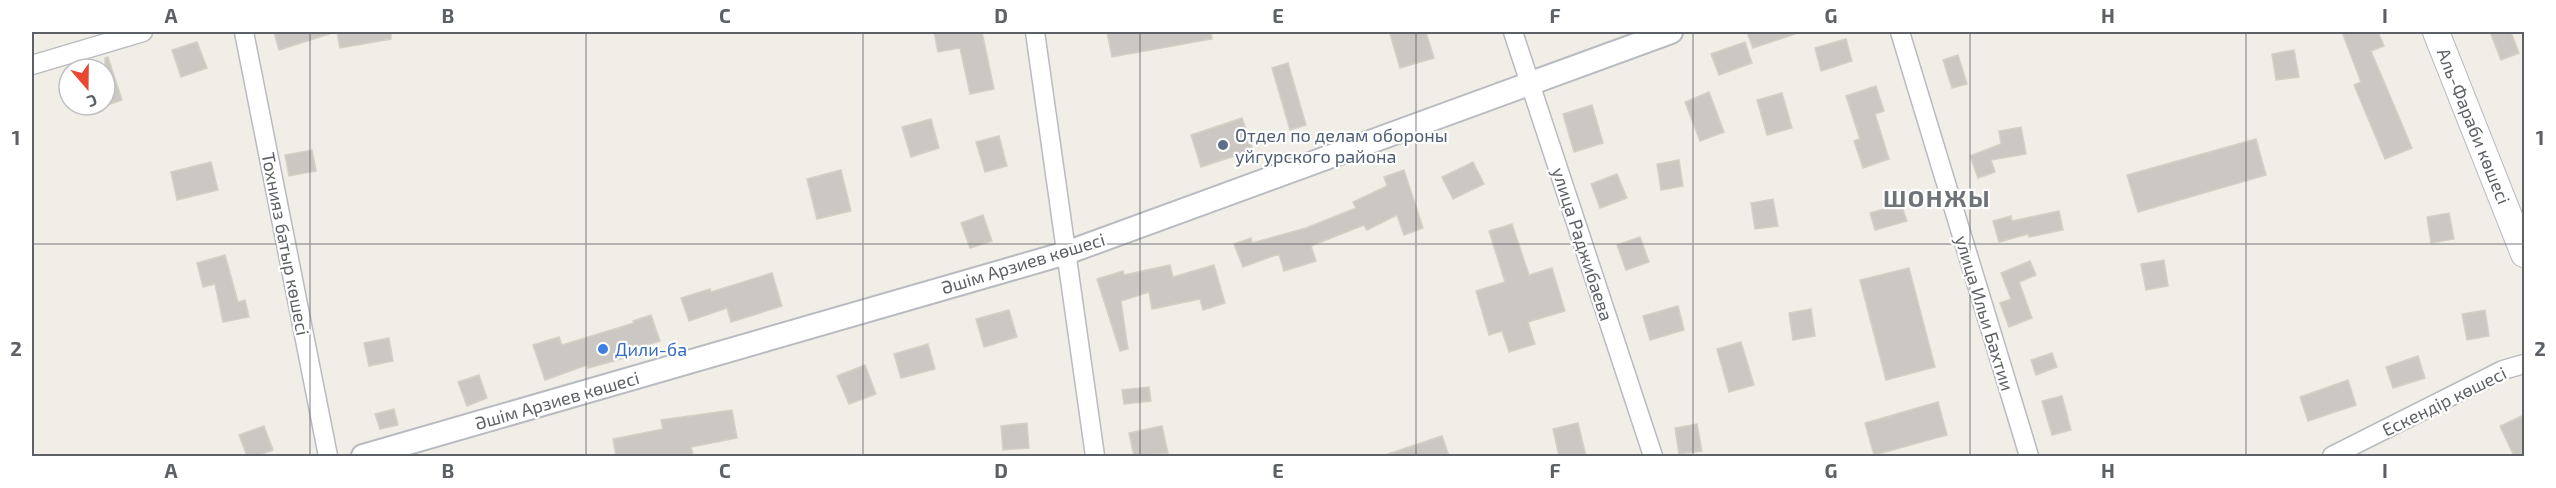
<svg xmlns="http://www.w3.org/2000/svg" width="2556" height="488" font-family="'Exo 2',sans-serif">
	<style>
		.building { fill: #cbc8c3; stroke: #d5d0c4; stroke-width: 1.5 }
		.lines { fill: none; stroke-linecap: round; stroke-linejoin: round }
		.minor-casing { stroke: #b8bbbf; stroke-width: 21 }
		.tertiary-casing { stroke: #b8bbbf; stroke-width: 26 }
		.secondary-casing { stroke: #b9bcc1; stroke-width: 28 }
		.minor { stroke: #fff; stroke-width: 18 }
		.tertiary { stroke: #fff; stroke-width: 22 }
		.secondary { stroke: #fff; stroke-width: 26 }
		.grid { fill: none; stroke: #5d6166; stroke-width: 1.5; stroke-opacity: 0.55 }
		.service-dot { fill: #5c6f8a; stroke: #fff; stroke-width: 2 }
		.shop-dot { fill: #3f7fe0; stroke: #fff; stroke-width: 2 }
		.labels { text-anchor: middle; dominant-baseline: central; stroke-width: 4.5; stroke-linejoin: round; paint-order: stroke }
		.street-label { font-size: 18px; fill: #5d6166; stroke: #fff }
		.service-label { font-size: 18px; fill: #4e5e75; stroke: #fff; text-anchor: start }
		.shop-label { font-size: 18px; fill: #366cbe; stroke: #fff; text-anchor: start }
		.district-label { font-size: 24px; font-weight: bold; letter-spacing: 1.5px; fill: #6e7378; stroke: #fff }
		.neatline { fill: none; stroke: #5d6166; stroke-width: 2 }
		.grid-label { font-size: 20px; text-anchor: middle; font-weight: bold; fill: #5d6166 }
	</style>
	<rect width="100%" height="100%" fill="#f0eee6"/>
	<g class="building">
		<path d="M274,32H328L329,34L279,50Z"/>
		<path d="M337,32H391V39L340,48Z"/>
		<path d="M934,32H982L994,89L970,94L960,48L938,52Z"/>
		<path d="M1107,32H1211L1212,39L1112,57Z"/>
		<path d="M1400,32H1426L1434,58L1400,68L1390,34Z"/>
		<path d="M1747,32H1794L1795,34L1753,48Z"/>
		<path d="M2342,32H2378L2384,46L2371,51L2412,148L2385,159L2354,85L2361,82Z"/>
		<path d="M2490,32H2511L2519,53L2501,60Z"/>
		<path d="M1846,39L1852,61L1821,71L1815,48Z"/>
		<path d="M197,42L207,68L181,77L172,50Z"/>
		<path d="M1745,42L1752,63L1719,75L1711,54Z"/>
		<path d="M2294,50L2299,77L2276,80L2272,54Z"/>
		<path d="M1958,55L1967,84L1952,88L1943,60Z"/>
		<path d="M108,57L122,100L105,106V58Z"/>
		<path d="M1288,63L1306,125L1290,130L1272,68Z"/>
		<path d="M1876,86L1884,111L1875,114L1889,159L1863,168L1854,141L1860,139L1846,96Z"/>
		<path d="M1709,92L1724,132L1700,141L1685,102Z"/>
		<path d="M1782,93L1792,128L1767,135L1757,100Z"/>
		<path d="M1592,105L1603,143L1574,152L1563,114Z"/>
		<path d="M1242,118L1253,150L1201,167L1191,135Z"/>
		<path d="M931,119L939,148L911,157L902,127Z"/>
		<path d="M2021,127L2026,154L1991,160L1995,172L1978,178L1970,156L2001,144L1999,131Z"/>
		<path d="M999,136L1007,166L985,172L976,142Z"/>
		<path d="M2256,139L2266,175L2138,212L2127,175Z"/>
		<path d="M312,150L316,171L289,176L285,155Z"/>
		<path d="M1679,160L1683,186L1661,190L1657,164Z"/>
		<path d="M211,162L218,190L177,200L171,172Z"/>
		<path d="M1473,162L1484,184L1453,199L1442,177Z"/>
		<path d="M841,170L851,211L817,219L807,179Z"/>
		<path d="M1404,170L1423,228L1404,235L1397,215L1367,230L1364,225L1311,246L1316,261L1284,271L1279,254L1243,267L1234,244L1251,238L1252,243L1306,228L1356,208L1353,202L1387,186L1384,177Z"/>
		<path d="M1617,174L1627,198L1600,208L1591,184Z"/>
		<path d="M1773,199L1778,226L1755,229L1751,203Z"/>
		<path d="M1901,204L1907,221L1875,230L1870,213Z"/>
		<path d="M2059,211L2063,230L2029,237L2028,234L1999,242L1993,221L2011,216L2012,221Z"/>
		<path d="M2449,213L2454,239L2431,243L2427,217Z"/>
		<path d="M983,215L992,241L970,248L961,223Z"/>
		<path d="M1512,224L1529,275L1552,268L1565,311L1528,322L1535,344L1509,352L1502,331L1489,335L1476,291L1505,282L1489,231Z"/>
		<path d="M1640,237L1649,262L1626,270L1617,245Z"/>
		<path d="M225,255L238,302L245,300L249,317L223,322L215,284L203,287L197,263Z"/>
		<path d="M2164,260L2168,286L2146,290L2141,264Z"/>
		<path d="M2030,261L2036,275L2019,282L2032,318L2009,327L2000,303L2011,299L2001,273Z"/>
		<path d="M1170,265L1173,277L1214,265L1225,303L1203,310L1200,299L1152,309L1149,292L1121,301L1128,349L1120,351L1097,279L1123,271L1124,275Z"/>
		<path d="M1909,268L1935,367L1886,380L1860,280Z"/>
		<path d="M772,273L782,306L731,322L727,308L689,321L681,298L710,289L711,292Z"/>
		<path d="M1678,306L1684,330L1650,340L1643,316Z"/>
		<path d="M1811,309L1815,336L1793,340L1789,313Z"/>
		<path d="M1009,310L1017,337L984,347L976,319Z"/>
		<path d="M2485,310L2489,336L2467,340L2462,314Z"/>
		<path d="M651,315L660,341L623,352L625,358L588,368L587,365L545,380L533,345L559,337L562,345L634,323L633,321Z"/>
		<path d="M389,338L393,361L369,366L364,343Z"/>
		<path d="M1741,342L1754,385L1729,392L1717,349Z"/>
		<path d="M928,344L935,369L901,378L894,354Z"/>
		<path d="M2052,353L2057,367L2036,375L2031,360Z"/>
		<path d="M2418,356L2425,378L2393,388L2386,367Z"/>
		<path d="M865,365L876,394L849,404L837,376Z"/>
		<path d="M479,375L487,398L467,406L458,382Z"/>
		<path d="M2348,380L2356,405L2308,421L2300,397Z"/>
		<path d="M1149,387L1151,401L1124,404L1122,390Z"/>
		<path d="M2062,396L2071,430L2052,435L2042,401Z"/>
		<path d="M1938,402L1947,435L1874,455L1865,423Z"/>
		<path d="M394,409L398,425L380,429L375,414Z"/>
		<path d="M732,410L737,438L691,447L693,454L681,456H616L613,439L663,429L661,420Z"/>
		<path d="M2524,415V456H2514L2500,426Z"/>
		<path d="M1027,423L1029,448L1003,450L1001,426Z"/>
		<path d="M1578,423L1586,456H1559L1553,429Z"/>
		<path d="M1697,424L1702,451L1679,454L1675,428Z"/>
		<path d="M264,426L273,450L256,456H247L239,435Z"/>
		<path d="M1162,426L1168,453L1134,456L1129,433Z"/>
		<path d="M1442,436L1449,456H1389L1388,454Z"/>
	</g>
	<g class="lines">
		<g class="minor-casing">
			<g id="minor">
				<path d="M244,32L328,456"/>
				<path d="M1035,32L1095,456"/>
				<path d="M1513,32L1653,456"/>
				<path d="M1900,32L2029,456"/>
				<path d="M32,65L143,32"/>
				<path d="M2332,456L2503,370L2524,364"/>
			</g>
		</g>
		<g class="tertiary-casing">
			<path id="tertiary" d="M363,456L1066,253L1671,32"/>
		</g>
		<g class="secondary-casing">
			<path id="secondary" d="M2436,32L2524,254"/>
		</g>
		<use href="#minor" class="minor"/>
		<use href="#tertiary" class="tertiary"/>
		<use href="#secondary" class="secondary"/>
	</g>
	<path class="grid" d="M310,32V456M586,32V456M863,32V456M1140,32V456M1416,32V456M1693,32V456M1970,32V456M2246,32V456M32,244H2524"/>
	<circle class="service-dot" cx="1223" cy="145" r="6"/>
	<circle class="shop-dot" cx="603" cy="349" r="6"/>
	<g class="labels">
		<g class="street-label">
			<text transform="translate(2474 126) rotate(68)">Аль-Фараби көшесі</text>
			<text transform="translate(286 244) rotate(79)">Тохнияз батыр көшесі</text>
			<text transform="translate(1583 244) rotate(72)">улица Раджибаева</text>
			<text transform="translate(1023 263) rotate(-17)">Әшім Арзиев көшесі</text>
			<text transform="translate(1985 313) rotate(73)">улица Ильи Бахтии</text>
			<text transform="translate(557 400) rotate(-16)">Әшім Арзиев көшесі</text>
			<text transform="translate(2444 401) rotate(-26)">Ескендір көшесі</text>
		</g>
		<g class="service-label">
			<text x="1235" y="135">Отдел по делам обороны<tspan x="1235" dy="21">уйгурского района</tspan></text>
		</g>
		<g class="shop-label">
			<text x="615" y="349">Дили-ба</text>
		</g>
		<g class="district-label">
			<text x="1937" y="197">ШОНЖЫ</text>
		</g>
	</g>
	<rect width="2556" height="488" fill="none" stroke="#ffffff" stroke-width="66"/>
	<g transform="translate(87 87) rotate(160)"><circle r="28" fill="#ffffff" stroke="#bec0c2" stroke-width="1.5"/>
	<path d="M0-4.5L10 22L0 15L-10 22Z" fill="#eb4630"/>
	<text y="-9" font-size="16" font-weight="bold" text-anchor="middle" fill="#5d6166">С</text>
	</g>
	<rect x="33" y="33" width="2490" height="422" class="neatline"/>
	<g class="grid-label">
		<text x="171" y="23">A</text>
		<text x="448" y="23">B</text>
		<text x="725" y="23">C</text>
		<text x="1001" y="23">D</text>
		<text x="1278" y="23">E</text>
		<text x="1555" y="23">F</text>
		<text x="1831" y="23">G</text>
		<text x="2108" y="23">H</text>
		<text x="2385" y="23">I</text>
		<text x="16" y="145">1</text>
		<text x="2540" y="145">1</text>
		<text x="16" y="356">2</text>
		<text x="2540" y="356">2</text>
		<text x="171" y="478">A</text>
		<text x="448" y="478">B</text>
		<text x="725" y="478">C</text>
		<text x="1001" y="478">D</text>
		<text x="1278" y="478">E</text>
		<text x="1555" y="478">F</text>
		<text x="1831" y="478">G</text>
		<text x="2108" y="478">H</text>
		<text x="2385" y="478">I</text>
	</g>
</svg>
